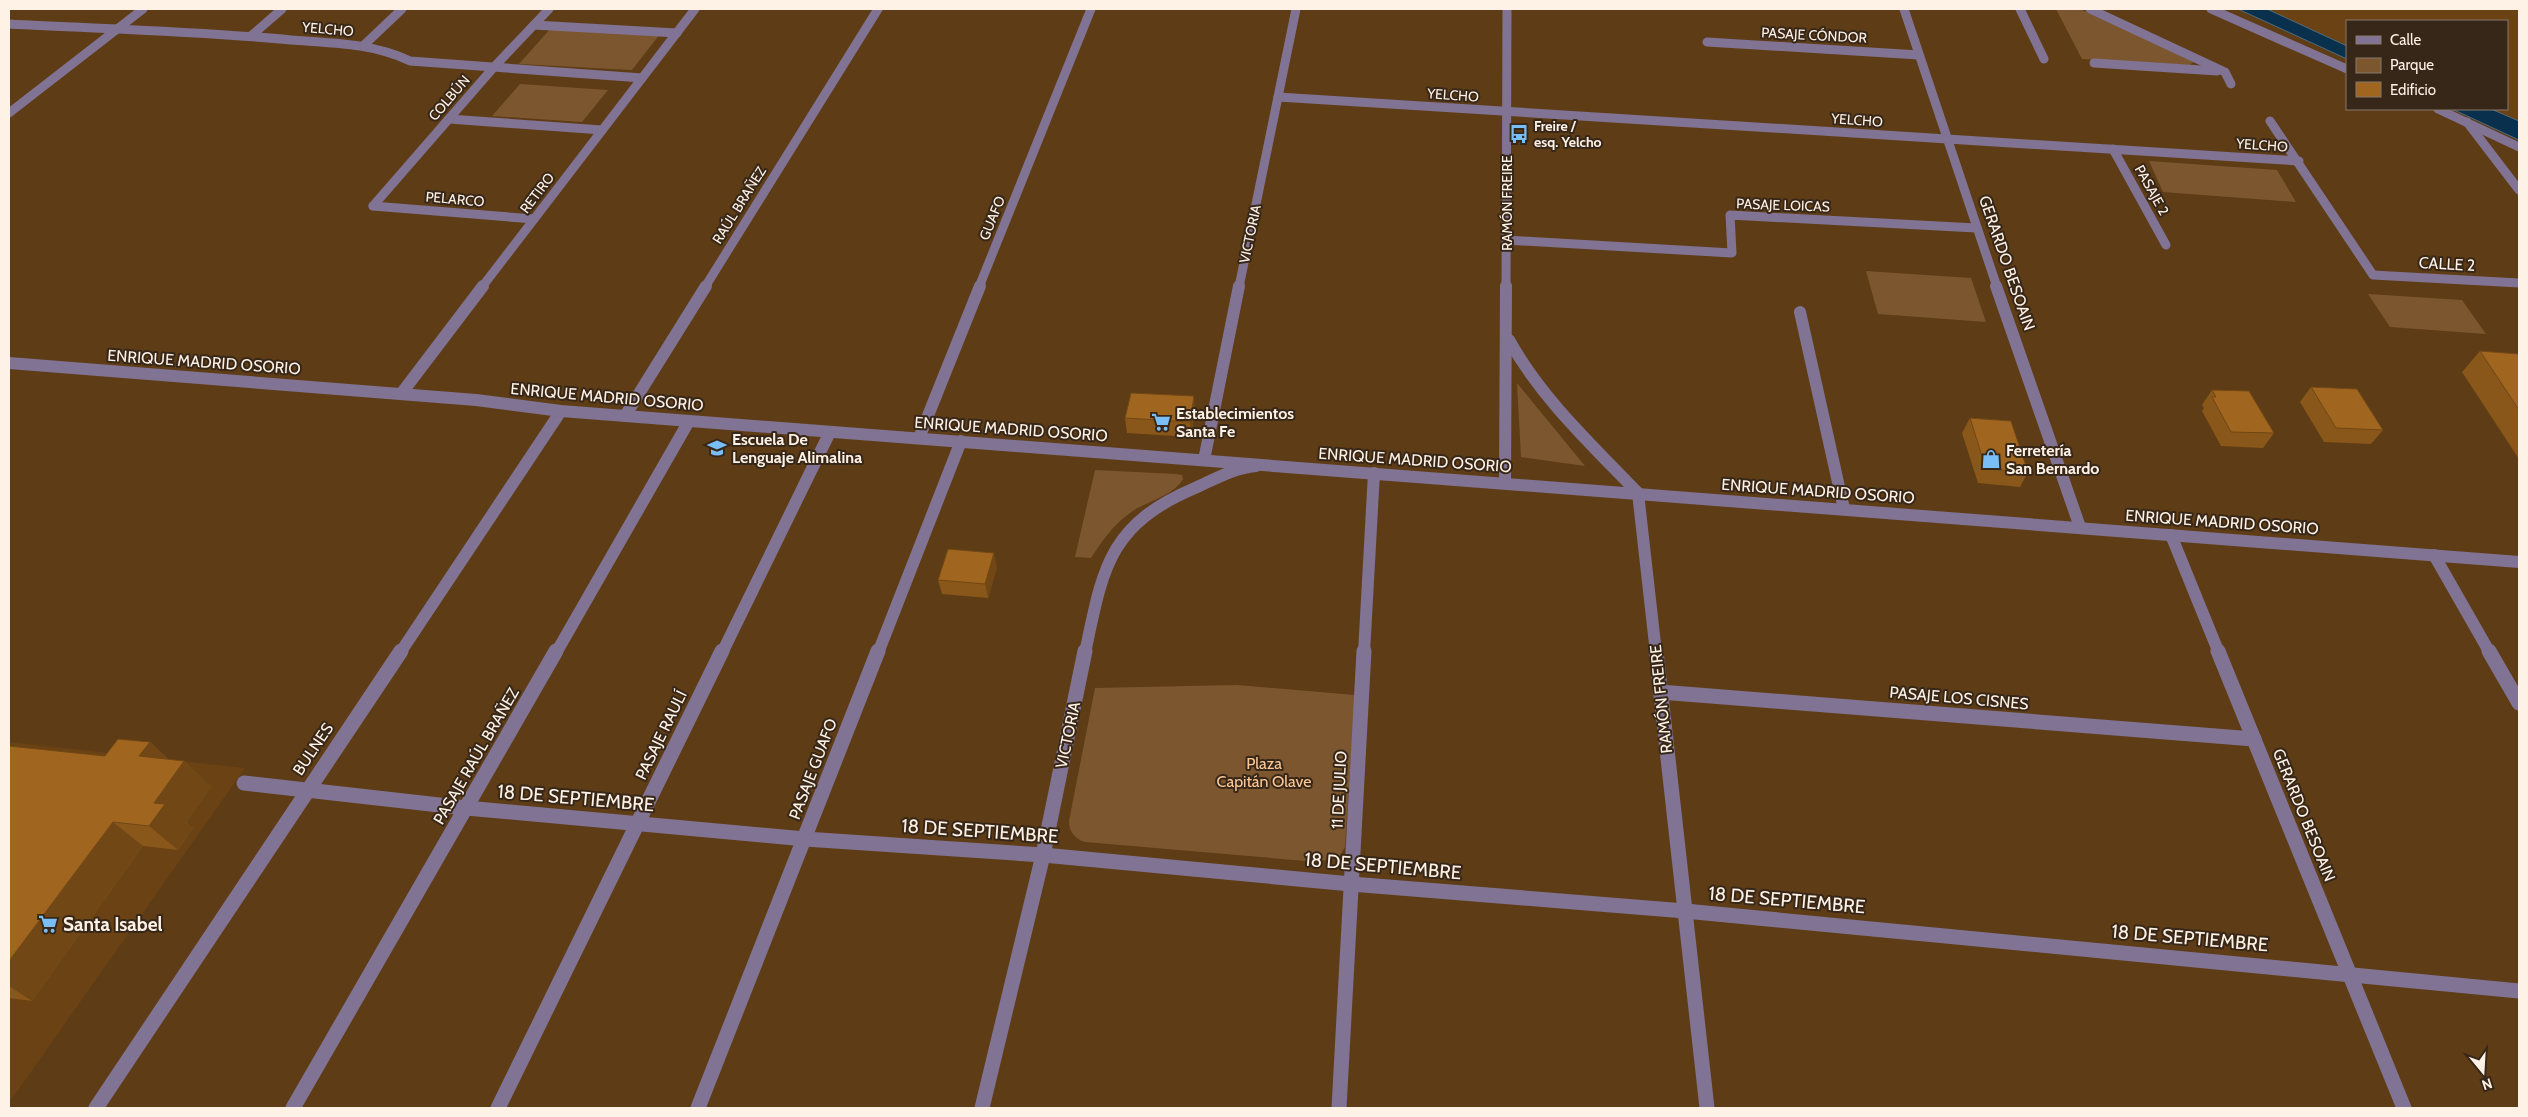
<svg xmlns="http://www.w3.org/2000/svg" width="2528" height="1117" font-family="Cabin,sans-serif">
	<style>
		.built { fill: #6a4214 }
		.green { fill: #7c562e }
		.water { fill: #09314e; stroke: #526b7b }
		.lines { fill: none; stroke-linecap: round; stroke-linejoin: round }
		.minor-far2 { stroke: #817393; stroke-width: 9 }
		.minor-far1 { stroke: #817393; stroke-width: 12 }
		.minor { stroke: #817393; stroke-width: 15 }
		.tertiary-far2 { stroke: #817393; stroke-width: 9 }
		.tertiary-far1 { stroke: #817393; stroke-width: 12 }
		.tertiary { stroke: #817393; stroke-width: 15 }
		.wall { fill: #8a571a }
		.shaded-wall { fill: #704715 }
		.building { fill: #a0651e; stroke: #704715 }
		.labels { text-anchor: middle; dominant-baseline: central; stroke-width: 4; stroke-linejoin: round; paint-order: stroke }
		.far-street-label { font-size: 14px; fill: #fef1e5; stroke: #372718 }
		.far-poi-label { font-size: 14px; font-weight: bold; fill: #fef1e5; stroke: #372718; text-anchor: start }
		.street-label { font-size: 16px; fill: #fef1e5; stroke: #372718 }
		.poi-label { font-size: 16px; font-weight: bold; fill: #fef1e5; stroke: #372718; text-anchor: start }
		.park-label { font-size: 16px; fill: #fbc998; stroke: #372718 }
		.near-street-label { font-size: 19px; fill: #fef1e5; stroke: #372718 }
		.near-poi-label { font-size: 19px; font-weight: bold; fill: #fef1e5; stroke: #372718; text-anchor: start }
	</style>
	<rect width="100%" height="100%" fill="#5e3c16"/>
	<g class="built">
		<path d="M2267,9H2519V121L2491,109H2507V21H2347V46Z"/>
		<path d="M9,742L245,768L9,1103Z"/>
	</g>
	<g class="green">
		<path d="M2056,9H2080L2194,61L2190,65L2082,59Z"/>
		<path d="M551,28L660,34L632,70L519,64Z"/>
		<path d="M520,84L608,90L582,122L492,116Z"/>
		<path d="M2149,161L2277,170L2296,202L2163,192Z"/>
		<path d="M1866,271L1971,278L1986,322L1878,314Z"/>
		<path d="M2368,294L2462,300L2486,334L2390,327Z"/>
		<path d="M1517,383L1585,466L1521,457Z"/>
		<path d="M1095,470L1176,474L1182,475L1183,479C1174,496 1144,502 1130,513C1113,525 1102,541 1091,558L1075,557Z"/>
		<path d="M1237,685L1355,695L1345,847L1339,857L1317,862L1085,842C1075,839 1069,832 1069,821L1095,688Z"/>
	</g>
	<g class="water">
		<path d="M2238,9H2267L2347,46V59Z"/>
		<path d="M2452,109H2491L2519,121V140Z"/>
	</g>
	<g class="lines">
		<g class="minor-far2">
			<path d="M1904,9L1997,287"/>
			<path d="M2020,9L2044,59"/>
			<path d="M2090,9L2225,72L2231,84"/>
			<path d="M9,24C103,29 197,31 291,40C331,43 373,43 410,61L642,78"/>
			<path d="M534,25L677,33"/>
			<path d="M251,36L282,9"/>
			<path d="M1707,42L1919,55"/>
			<path d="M363,46L402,9"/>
			<path d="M2094,63L2217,71"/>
			<path d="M1278,97L2299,161"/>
			<path d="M449,119L602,130"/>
			<path d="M2270,121L2373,275L2519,283"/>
			<path d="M2467,122L2519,190"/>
			<path d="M2113,149L2166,245"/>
			<path d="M373,206L494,67L549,9"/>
			<path d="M373,206L534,219"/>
			<path d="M1506,240L1732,253L1730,215L1976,228"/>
			<path d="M482,287L695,9"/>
			<path d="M705,287L878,9"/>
			<path d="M979,287L1091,9"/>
			<path d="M1239,287L1296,9"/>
			<path d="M1506,287L1507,9"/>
		</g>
		<g class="minor-far1">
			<path d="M1996,286L2080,527"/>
			<path d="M1800,312L1844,509"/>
			<path d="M1509,340C1542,399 1591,444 1638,493"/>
			<path d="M401,394L483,286"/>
			<path d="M625,416L706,286"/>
			<path d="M919,438L980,286"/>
			<path d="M1204,460L1239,286"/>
			<path d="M1505,483L1506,286"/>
			<path d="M2171,535L2219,653"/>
			<path d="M2434,555L2490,653"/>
			<path d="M400,653L561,411"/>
			<path d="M556,653L689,421"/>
			<path d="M722,653L830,432"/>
			<path d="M878,653L961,441"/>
			<path d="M1085,653C1103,568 1108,525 1195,488C1215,479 1234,468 1256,466"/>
			<path d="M1364,653L1374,473"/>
		</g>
		<g class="minor">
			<path d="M2218,651L2404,1108"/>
			<path d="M2489,651L2519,703"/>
			<path d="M1660,692L2254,739"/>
			<path d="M244,783L466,808L805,839L1043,855L1351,884L1685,911L2519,991"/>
			<path d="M96,1108L401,651"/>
			<path d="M293,1108L556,651"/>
			<path d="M498,1108L722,651"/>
			<path d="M698,1108L878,651"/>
			<path d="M982,1108L1043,855L1085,651"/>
			<path d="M1339,1108L1364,651"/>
		</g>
		<g class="tertiary-far2">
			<path d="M2211,9L2347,69"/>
			<path d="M2438,109L2519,147"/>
			<path d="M9,113L143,9"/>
		</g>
		<g class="tertiary-far1">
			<path d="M9,363L476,400L561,411L2519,562"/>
			<path d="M1638,493L1656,653"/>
		</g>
		<path class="tertiary" d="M1656,651L1707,1108"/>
	</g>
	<g class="wall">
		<path d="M2480,351L2519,354V459L2462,372Z"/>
		<path d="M2311,387L2383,430L2371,444L2324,442L2300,402Z"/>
		<path d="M2212,390L2274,433L2263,448L2221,446L2202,411L2204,408L2202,405Z"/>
		<path d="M1195,411L1191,437L1127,433L1125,418Z"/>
		<path d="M1970,418L2028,472L2020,487L1978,483L1962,433Z"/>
		<path d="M997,567L988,598L942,594L938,580Z"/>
		<path d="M150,742L169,760L184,761L211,787L186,822L193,828L178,850L143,846L32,1001L9,998V746L105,756Z"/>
	</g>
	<g class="shaded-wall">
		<path d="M1194,396L1195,411L1191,437L1190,422Z"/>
		<path d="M994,553L997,567L988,598L985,584Z"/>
		<path d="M150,742L178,768L139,756Z"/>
		<path d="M184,761L211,787L186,822L193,828L178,850L149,826L154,803Z"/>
		<path d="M113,822L143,846L32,1001L9,986V961Z"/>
	</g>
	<g class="building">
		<path d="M2480,351L2519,354V410Z"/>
		<path d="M2311,387L2357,389L2383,430L2336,428Z"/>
		<path d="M2212,390L2249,391L2274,433L2231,432L2212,397H2216Z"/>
		<path d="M1131,393L1194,396L1190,422L1125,418Z"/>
		<path d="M1970,418L2011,421L2028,472L1986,469Z"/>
		<path d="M948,549L994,553L985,584L938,580Z"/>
		<path d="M118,739L150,742L139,756L184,761L154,803L165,804L149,826L113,822L9,961V746L105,756Z"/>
	</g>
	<defs>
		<g id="bus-bare" transform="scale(1.5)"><path d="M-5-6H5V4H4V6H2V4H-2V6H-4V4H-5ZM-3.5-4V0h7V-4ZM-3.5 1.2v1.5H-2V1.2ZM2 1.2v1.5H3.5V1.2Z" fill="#7abef8" stroke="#372718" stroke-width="2.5" paint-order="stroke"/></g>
		<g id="supermarket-bare" transform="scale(1.5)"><path d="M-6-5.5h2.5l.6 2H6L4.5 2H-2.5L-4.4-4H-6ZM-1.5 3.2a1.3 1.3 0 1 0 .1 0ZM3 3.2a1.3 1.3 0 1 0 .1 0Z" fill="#7abef8" stroke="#372718" stroke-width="2.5" paint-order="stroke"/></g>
		<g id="school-bare" transform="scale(1.5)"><path d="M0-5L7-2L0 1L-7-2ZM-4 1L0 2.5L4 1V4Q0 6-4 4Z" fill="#7abef8" stroke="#372718" stroke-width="2.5" paint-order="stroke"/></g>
		<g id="shop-bare" transform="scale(1.5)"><path d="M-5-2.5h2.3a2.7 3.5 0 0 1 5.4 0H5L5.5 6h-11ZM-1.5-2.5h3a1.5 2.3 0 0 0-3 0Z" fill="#7abef8" stroke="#372718" stroke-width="2.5" paint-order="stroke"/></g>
	</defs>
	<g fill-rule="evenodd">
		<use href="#bus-bare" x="1519" y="134"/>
		<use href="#supermarket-bare" x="1161" y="422"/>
		<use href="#school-bare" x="717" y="448"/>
		<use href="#shop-bare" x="1991" y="459"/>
		<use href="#supermarket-bare" x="48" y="924"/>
	</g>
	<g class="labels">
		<g class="far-street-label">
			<text transform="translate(328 29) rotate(5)">YELCHO</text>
			<text transform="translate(1814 35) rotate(3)">PASAJE CÓNDOR</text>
			<text transform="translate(1453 95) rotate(4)">YELCHO</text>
			<text transform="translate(449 98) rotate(-49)">COLBÚN</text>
			<text transform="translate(1857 120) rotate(4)">YELCHO</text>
			<text transform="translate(2262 145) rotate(4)">YELCHO</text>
			<text transform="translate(2152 190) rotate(61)">PASAJE 2</text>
			<text transform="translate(537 193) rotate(-53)">RETIRO</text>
			<text transform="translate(455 199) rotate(5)">PELARCO</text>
			<text transform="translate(1507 203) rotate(-90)">RAMÓN FREIRE</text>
			<text transform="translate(739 205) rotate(-58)">RAÚL BRAÑEZ</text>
			<text transform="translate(1783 205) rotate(2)">PASAJE LOICAS</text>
			<text transform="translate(992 218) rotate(-68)">GUAFO</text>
			<text transform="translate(1250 234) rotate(-78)">VICTORIA</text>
		</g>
		<g class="far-poi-label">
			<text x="1534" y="126">Freire /<tspan x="1534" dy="16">esq. Yelcho</tspan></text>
		</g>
		<g class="street-label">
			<text transform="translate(2007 263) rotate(71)">GERARDO BESOAIN</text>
			<text transform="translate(2447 264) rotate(3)">CALLE 2</text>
			<text transform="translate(204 362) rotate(4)">ENRIQUE MADRID OSORIO</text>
			<text transform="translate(607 397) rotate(5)">ENRIQUE MADRID OSORIO</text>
			<text transform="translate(1011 429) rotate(4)">ENRIQUE MADRID OSORIO</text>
			<text transform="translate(1415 460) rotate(4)">ENRIQUE MADRID OSORIO</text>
			<text transform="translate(1818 491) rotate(4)">ENRIQUE MADRID OSORIO</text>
			<text transform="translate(2222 522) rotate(4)">ENRIQUE MADRID OSORIO</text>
			<text transform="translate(1959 698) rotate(5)">PASAJE LOS CISNES</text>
			<text transform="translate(1661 699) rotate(-96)">RAMÓN FREIRE</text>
			<text transform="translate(661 735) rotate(-64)">PASAJE RAULÍ</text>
			<text transform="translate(1068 735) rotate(-78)">VICTORIA</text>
			<text transform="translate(313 749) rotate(-56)">BULNES</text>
			<text transform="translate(476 756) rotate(-60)">PASAJE RAÚL BRAÑEZ</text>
			<text transform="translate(813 769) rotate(-69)">PASAJE GUAFO</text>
			<text transform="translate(1339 790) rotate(-87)">11 DE JULIO</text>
			<text transform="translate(2304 815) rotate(68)">GERARDO BESOAIN</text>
		</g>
		<g class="poi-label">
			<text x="1176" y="413">Establecimientos<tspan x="1176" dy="18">Santa Fe</tspan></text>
			<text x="732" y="439">Escuela De<tspan x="732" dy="18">Lenguaje Alimalina</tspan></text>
			<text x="2006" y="450">Ferretería<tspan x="2006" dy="18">San Bernardo</tspan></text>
		</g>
		<g class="park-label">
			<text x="1264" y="763">Plaza<tspan x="1264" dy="18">Capitán Olave</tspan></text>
		</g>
		<g class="near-street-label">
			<text transform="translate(576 798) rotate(5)">18 DE SEPTIEMBRE</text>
			<text transform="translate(980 831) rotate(4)">18 DE SEPTIEMBRE</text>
			<text transform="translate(1383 866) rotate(5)">18 DE SEPTIEMBRE</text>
			<text transform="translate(1787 900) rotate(5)">18 DE SEPTIEMBRE</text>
			<text transform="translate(2190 938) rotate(5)">18 DE SEPTIEMBRE</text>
		</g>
		<g class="near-poi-label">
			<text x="63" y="924">Santa Isabel</text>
		</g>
	</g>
	<rect width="2528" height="1117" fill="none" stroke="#fef1e5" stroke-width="20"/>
	<rect x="2346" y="20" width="162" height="90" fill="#372718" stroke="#87786a"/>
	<rect x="2356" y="36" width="25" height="8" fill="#817393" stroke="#87786a"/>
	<text x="2390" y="45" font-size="15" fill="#fef1e5">Calle</text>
	<rect x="2356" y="58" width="25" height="15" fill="#7c562e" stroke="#87786a"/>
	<text x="2390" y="70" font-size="15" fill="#fef1e5">Parque</text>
	<rect x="2356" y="82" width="25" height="15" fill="#a0651e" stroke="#87786a"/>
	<text x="2390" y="95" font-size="15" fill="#fef1e5">Edificio</text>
	<g transform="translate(2483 1072) rotate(162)" stroke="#372718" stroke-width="4" paint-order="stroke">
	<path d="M0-4L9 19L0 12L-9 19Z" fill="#fef1e5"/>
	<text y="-8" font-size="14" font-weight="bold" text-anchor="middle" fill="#fef1e5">N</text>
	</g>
</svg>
